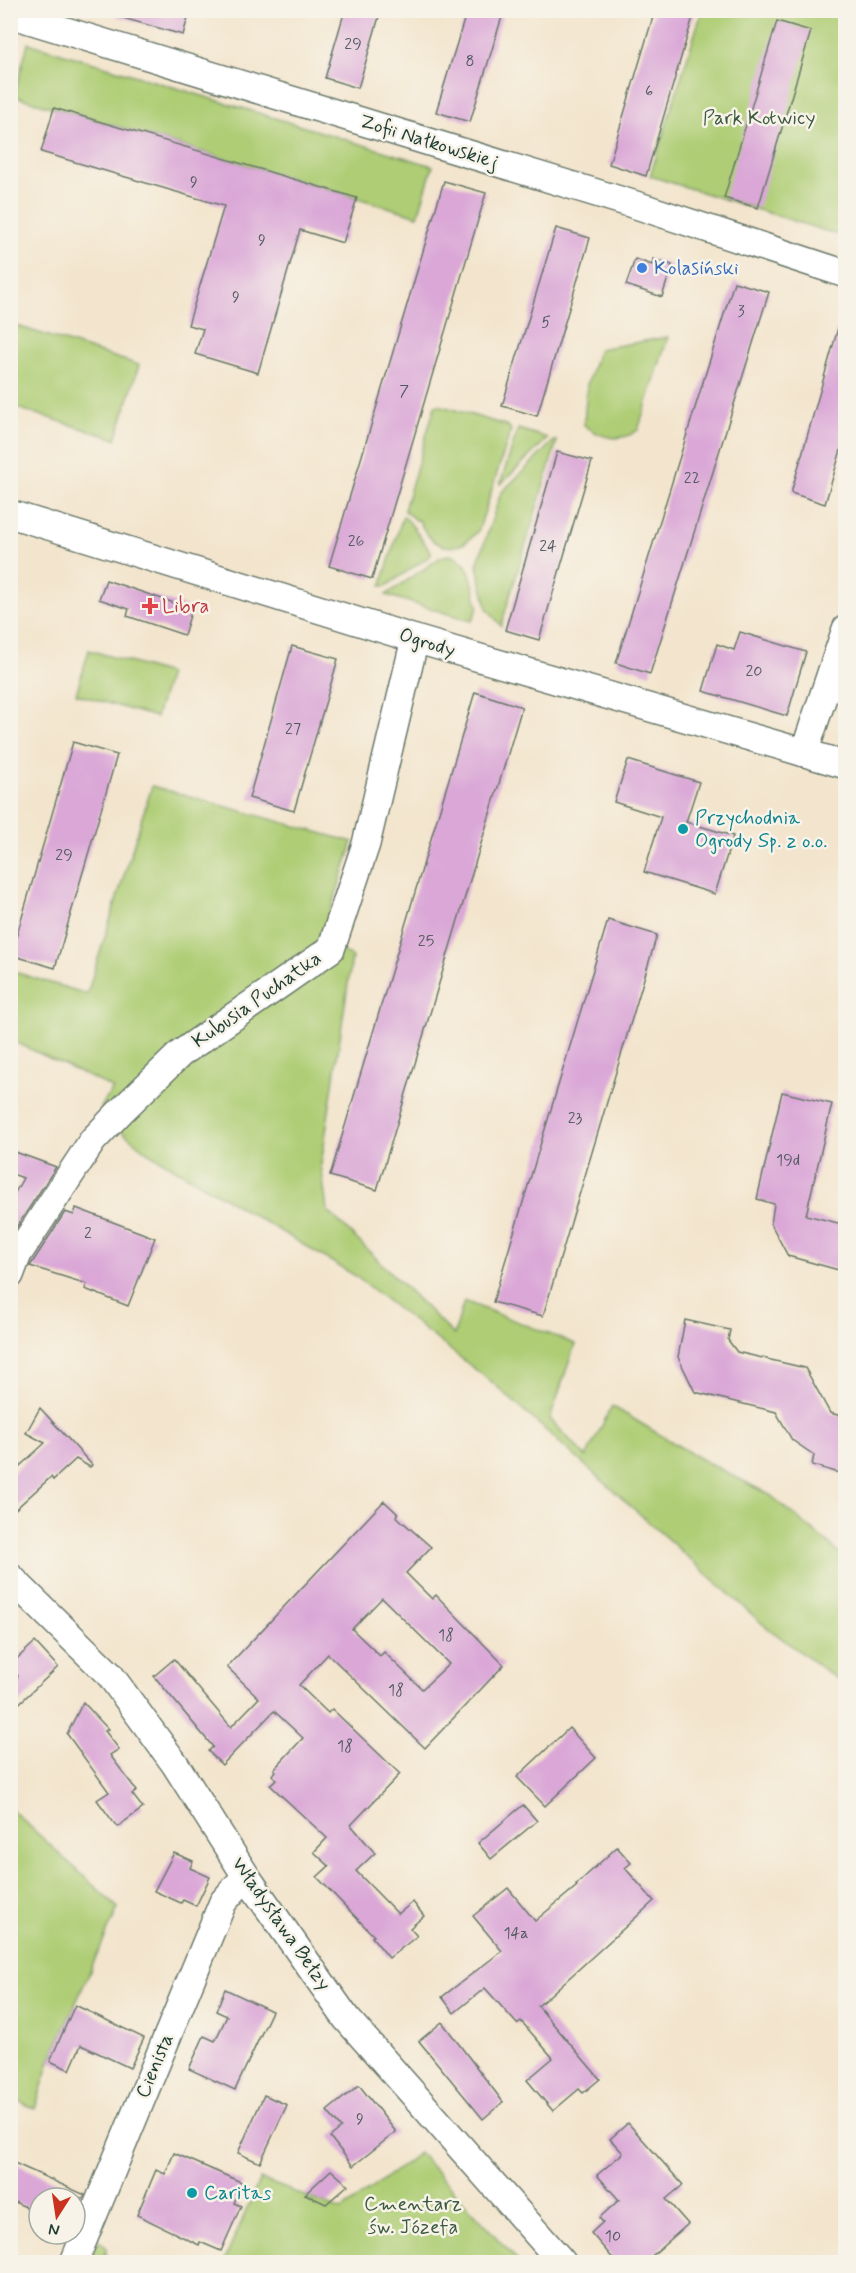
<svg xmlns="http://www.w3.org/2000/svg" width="856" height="2273" font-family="Mynerve,sans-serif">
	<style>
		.green { fill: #aecd75; stroke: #668554; stroke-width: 1.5 }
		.building { fill: #daa7d7; fill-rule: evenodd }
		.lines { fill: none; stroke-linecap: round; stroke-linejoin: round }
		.minor-casing { stroke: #69786a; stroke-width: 30 }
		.minor { stroke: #fff; stroke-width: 27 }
		.shop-dot { fill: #3f7fe0; stroke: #f7f3e8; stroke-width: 2 }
		.health-dot { fill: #e0444e; stroke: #f7f3e8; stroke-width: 2 }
		.culture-dot { fill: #0f9aa8; stroke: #f7f3e8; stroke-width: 2 }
		.labels { text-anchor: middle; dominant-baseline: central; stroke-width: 5; stroke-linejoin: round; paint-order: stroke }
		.number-label { font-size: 16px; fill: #4e585d }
		.park-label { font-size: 20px; fill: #3c5a41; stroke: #f7f3e8 }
		.street-label { font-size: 20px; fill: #1f3d34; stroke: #f7f3e8 }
		.shop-label { font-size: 20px; fill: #366cbe; stroke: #f7f3e8; text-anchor: start }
		.health-label { font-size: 20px; fill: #be3a42; stroke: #f7f3e8; text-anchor: start }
		.culture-label { font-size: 20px; fill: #0d838f; stroke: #f7f3e8; text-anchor: start }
	</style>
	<rect width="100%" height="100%" fill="#f7f3e8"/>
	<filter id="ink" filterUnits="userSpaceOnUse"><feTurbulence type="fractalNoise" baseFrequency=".0167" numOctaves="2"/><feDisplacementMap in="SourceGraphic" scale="12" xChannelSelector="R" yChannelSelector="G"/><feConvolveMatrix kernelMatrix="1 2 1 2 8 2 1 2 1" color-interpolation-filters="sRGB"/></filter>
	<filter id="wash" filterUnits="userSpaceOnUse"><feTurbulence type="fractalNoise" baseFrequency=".008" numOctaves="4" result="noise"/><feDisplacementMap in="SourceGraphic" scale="24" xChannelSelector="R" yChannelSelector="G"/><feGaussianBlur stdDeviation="1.35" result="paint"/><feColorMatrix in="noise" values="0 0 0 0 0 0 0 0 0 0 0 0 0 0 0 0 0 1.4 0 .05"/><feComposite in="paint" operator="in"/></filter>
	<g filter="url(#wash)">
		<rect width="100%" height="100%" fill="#f3e5cd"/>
		<g class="green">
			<path d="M702,11H845V237L650,176Z"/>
			<path d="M28,43L433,166L418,216L14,96Z"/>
			<path d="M11,324L139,365L116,439L11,406Z"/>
			<path d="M668,337L638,430C620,444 599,437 584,425L587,385L599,349Z"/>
			<path d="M439,405L508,426L511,430L479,529C459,556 432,551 419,520H415L404,510L435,406Z"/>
			<path d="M518,429L548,438L500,485Z"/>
			<path d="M554,441H557L501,626L487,608L477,565L501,493Z"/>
			<path d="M403,516C415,525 420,540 431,551V555L386,586H381Z"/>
			<path d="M449,555C473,559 473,588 478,607L472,621L386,595L441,557Z"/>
			<path d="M89,650L169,674L156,717L76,694Z"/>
			<path d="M152,786L353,842L322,938L352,957L321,1165L327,1210L454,1335L464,1301L575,1344L550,1419L586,1457L612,1406L697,1457L770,1495L845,1557V1685L765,1626L494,1384L354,1275L147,1152L120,1130L101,1107L113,1088L11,1040V971L87,994Z"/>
			<path d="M11,1809L118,1908L50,2061L35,2109L11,2097Z"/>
			<path d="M419,2153L519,2262H224L260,2179L342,2210Z"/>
			<path d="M98,2240L107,2248L105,2262H89Z"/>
		</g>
		<g id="blocks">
			<g class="building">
				<path d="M117,10H190L183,35L116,16Z"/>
				<path d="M345,10H381L358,88L325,78Z"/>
				<path d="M467,10H504L470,122L436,112Z"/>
				<path d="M655,10H695L646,176L609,164Z"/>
				<path d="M777,21L811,31L758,208L724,198Z"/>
				<path d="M54,108L357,198L343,243L300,230L258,373L195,354L203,329L188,325L224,206L41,152Z"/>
				<path d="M444,181L486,193L372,579L329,566Z"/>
				<path d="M556,228L590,238L537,416L502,406Z"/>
				<path d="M635,259L652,265L653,259L672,265L662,297L626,285Z"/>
				<path d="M734,282L769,292L650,674L616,663Z"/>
				<path d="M840,321L846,322V433L825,504L791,493Z"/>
				<path d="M557,452L592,461L539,640L505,630Z"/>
				<path d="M106,580L192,609L184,635L127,616L129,609L99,599Z"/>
				<path d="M740,632L806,652L787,716L703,691L717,644L734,650Z"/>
				<path d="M292,646L338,659L294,811L249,798Z"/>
				<path d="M475,692L522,707L377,1190L330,1176Z"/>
				<path d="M73,742L117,755L55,968L11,955Z"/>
				<path d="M628,760L699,782L686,822L733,836L715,894L644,872L661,817L614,802Z"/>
				<path d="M608,920L657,935L543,1316L493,1302Z"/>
				<path d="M782,1092L832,1104L806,1215L846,1225V1272L788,1256L771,1224L774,1204L757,1199Z"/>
				<path d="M10,1150L56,1167L10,1237V1202L23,1178L10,1173Z"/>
				<path d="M76,1208L155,1238L128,1306L85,1289L87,1284L30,1266L65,1212L74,1215Z"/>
				<path d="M685,1320L730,1330L728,1340L737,1352L805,1368L830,1413L846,1417V1475L812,1465L814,1455L792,1440L776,1412L695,1392L678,1357Z"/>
				<path d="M40,1408L92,1465L90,1467L76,1459L53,1480L51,1477L10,1514V1475L45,1443L26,1433Z"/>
				<path d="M384,1501L398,1514L396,1516L431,1547L406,1573L432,1599L436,1595L504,1665L425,1748L328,1654L299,1685L328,1713L332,1709L400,1774L351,1825L375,1853L356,1871L398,1914L413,1902L424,1916L410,1928L417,1936L389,1958L372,1937L374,1936L317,1877L329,1866L314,1852L327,1838L270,1785L276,1779L272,1775L276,1771L274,1769L303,1738L274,1711L222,1765L208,1751L213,1747L154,1676L174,1659L231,1727L259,1698L227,1667ZM382,1598L449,1664L422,1689L384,1652L380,1656L352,1629Z"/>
				<path d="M35,1642L58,1667L10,1712V1692L18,1676L10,1665Z"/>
				<path d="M83,1702L108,1729L105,1731L119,1749L110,1755L137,1791L132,1794L143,1808L117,1827L97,1800L109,1792L67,1734Z"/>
				<path d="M569,1728L596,1758L545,1806L517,1777Z"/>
				<path d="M523,1805L537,1821L491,1859L478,1843Z"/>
				<path d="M617,1847L631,1863L625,1868L654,1901L538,2006L600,2079L583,2093L579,2089L553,2111L527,2080L553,2058L521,2021L517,2024L485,1988L454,2013L442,1997L502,1951L473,1916L508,1888L535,1921L577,1886L576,1885Z"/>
				<path d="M174,1853L193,1861L190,1868L210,1877L196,1906L183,1900L181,1903L154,1891Z"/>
				<path d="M225,1989L272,2011L235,2090L189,2069L204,2036L215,2041L227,2016L216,2011Z"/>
				<path d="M75,2005L144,2038L130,2068L81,2045L70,2070L50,2061Z"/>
				<path d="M442,2022L503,2102L483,2119L419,2041Z"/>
				<path d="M359,2085L396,2132L353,2166L330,2137L341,2128L327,2111Z"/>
				<path d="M264,2095L287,2105L260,2163L238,2153Z"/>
				<path d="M628,2123L683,2185L666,2199L688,2224L645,2262H616L591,2233L603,2222L599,2218L619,2200L597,2175L623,2153L610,2139Z"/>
				<path d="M174,2153L243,2183L234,2203L241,2206L221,2251L200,2242L199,2245L137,2215L156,2170L165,2174Z"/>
				<path d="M10,2161L85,2195L83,2198H39V2213L10,2200Z"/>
				<path d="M331,2170L348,2185L326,2204L305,2194Z"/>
			</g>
		</g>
	</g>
	<g filter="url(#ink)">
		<use href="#blocks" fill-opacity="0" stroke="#69786a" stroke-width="1.5"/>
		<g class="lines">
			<g class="minor-casing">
				<g id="minor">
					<path d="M10,14L639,206L846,274"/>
					<path d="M10,514L415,639L846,765"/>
					<path d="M804,753L846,629"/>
					<path d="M10,1275L18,1254L93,1140L121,1111L180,1054L331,949L366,844L415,639"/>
					<path d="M10,1577L110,1675L175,1764L246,1876L346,2018L562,2262"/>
					<path d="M74,2262L223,1902L246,1876"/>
				</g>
			</g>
			<use href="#minor" class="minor"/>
		</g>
	</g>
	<circle class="shop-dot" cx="642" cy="268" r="6"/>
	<path class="health-dot" d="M147 597h6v6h6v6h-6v6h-6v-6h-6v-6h6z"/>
	<g class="culture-dot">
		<circle cx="683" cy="829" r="6"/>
		<circle cx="192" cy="2193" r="6"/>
	</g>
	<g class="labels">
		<g class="number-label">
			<text x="353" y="44">29</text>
			<text x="470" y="61">8</text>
			<text x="649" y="91">6</text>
			<text x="194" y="182">9</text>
			<text x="262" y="240">9</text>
			<text x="236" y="297">9</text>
			<text x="741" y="311">3</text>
			<text x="546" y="322">5</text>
			<text x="404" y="391">7</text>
			<text x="692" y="478">22</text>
			<text x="356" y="541">26</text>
			<text x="548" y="546">24</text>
			<text x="754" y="671">20</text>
			<text x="293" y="729">27</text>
			<text x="64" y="855">29</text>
			<text x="426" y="941">25</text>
			<text x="575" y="1118">23</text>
			<text x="788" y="1160">19d</text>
			<text x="88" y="1233">2</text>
			<text x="446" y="1635">18</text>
			<text x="396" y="1690">18</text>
			<text x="345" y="1746">18</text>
			<text x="516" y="1933">14a</text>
			<text x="360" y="2119">9</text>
			<text x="613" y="2236">10</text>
		</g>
		<g class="park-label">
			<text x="759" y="118">Park Kotwicy</text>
			<text x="413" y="2204">Cmentarz<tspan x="413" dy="23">św. Józefa</tspan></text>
		</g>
		<g class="street-label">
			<text transform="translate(429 142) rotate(17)">Zofii Nałkowskiej</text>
			<text transform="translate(427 643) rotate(17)">Ogrody</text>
			<text transform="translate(257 1000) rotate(-35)">Kubusia Puchatka</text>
			<text transform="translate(281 1924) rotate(55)">Władysława Bełzy</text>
			<text transform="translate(155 2066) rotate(-67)">Cienista</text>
		</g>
		<g class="shop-label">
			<text x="654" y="268">Kolasiński</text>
		</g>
		<g class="health-label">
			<text x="162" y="606">Libra</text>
		</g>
		<g class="culture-label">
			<text x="695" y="818">Przychodnia<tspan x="695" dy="23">Ogrody Sp. z o.o.</tspan></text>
			<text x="204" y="2193">Caritas</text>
		</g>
	</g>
	<rect width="856" height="2273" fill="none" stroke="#f7f3e8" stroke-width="36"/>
	<g transform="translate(57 2216) rotate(192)"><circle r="28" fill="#f7f3e8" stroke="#a1aaa0" stroke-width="1.5"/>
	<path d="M0-4.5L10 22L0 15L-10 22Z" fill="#c8321e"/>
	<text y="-9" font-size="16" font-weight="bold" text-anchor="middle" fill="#1f3d34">N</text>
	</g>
</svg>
